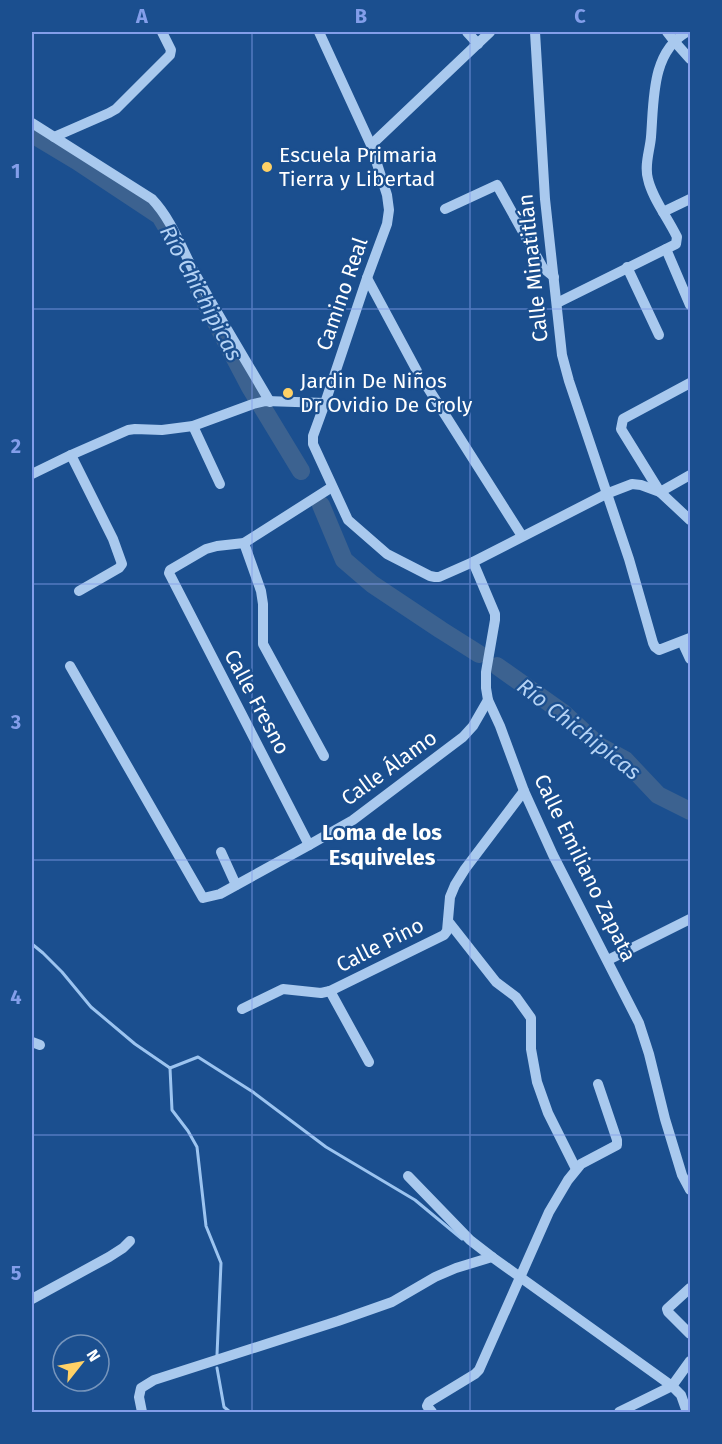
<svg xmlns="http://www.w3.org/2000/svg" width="722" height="1444" font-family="'Fira Sans',sans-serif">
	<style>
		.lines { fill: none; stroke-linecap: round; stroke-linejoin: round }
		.stream { stroke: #9cc4f0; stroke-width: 3 }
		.river { stroke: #3c6290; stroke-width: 18 }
		.minor { stroke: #a9c9ee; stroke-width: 10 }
		.grid { fill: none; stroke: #839eea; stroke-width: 1.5; stroke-opacity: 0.55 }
		.poi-dot { fill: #ffd166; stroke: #1b4f8f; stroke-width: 2 }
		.labels { text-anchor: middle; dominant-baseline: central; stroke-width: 4.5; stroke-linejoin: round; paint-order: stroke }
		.poi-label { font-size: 21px; fill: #fff; stroke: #1b4f8f; text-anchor: start }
		.street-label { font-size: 21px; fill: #fff; stroke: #1b4f8f }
		.water-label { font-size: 22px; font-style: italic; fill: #b5d3f5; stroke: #1b4f8f }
		.neighbourhood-label { font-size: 22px; font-weight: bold; fill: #fff; stroke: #1b4f8f }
		.neatline { fill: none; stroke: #839eea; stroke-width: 2 }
		.grid-label { font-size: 20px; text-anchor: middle; font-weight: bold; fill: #839eea }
	</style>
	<rect width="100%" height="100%" fill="#1b4f8f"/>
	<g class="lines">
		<g class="stream">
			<path d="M32,944L43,953L62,972L91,1007L135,1044L170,1068"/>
			<path d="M170,1068L198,1057L253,1092L326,1147L415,1200L462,1239"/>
			<path d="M170,1068L172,1110L188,1131L197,1147L206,1226L221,1263L217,1355"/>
			<path d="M217,1368L224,1407L230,1412"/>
		</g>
		<g class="river">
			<path d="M32,134L77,161L160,216L170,233"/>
			<path d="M199,290L250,387L301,471"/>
			<path d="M321,505L344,560L372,584L441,630L479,654"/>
			<path d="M497,666L562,712L599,746L625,760L658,795L690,811"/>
		</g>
		<g class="minor">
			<path d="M319,32L371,145L387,195L389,210L387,224L367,278L325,403L313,436V444L348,520L387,554L430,576L435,577H439L473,562L606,494L632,484L641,485L660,492L690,475"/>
			<path d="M467,32L478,44"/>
			<path d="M535,32L545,199L562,355L569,381L629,559L653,643L655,647L659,650L690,638"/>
			<path d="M667,32L674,41L690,59"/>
			<path d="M32,123L152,199C173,221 183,253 198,279C221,320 246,361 270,402"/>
			<path d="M54,137L109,113L116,109L170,55L171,50L162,32"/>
			<path d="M371,145L490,32"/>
			<path d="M445,209L497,185L543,268L554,277"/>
			<path d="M663,212L690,199"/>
			<path d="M666,249L690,305"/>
			<path d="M627,267L659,335"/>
			<path d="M367,278L417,371"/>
			<path d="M557,303L676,244L677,237C668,218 652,198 648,179C644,165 650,150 651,137C654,101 651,52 687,32"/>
			<path d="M690,383L623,419L621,429L660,492L690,520"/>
			<path d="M428,388L522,536"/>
			<path d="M193,426L220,484"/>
			<path d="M71,455L113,539L122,564L119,568L79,591"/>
			<path d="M32,474L71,455L128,430L135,429L162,430L193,426L253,404L266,401L325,403"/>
			<path d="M244,543L261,591L263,604V644L324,756"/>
			<path d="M473,562L495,614V620L486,672V688L488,700L500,726L524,791L553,855L639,1023L649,1054L665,1119L682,1175L690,1190"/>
			<path d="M686,641L684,646L690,659"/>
			<path d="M70,666L203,898L220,894L309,845L353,820L463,737L473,726L488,700"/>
			<path d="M309,845L169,573L170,570L206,549L217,546L244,543L332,487"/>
			<path d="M221,852L236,885"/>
			<path d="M448,921L496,982L516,997L531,1018V1049L537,1082L548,1113L576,1169"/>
			<path d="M608,960L690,919"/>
			<path d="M330,991L369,1062"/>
			<path d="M242,1009L283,989L321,993L330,991L444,935L447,931L450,897L455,885L465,869L524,791"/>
			<path d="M32,1042L40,1045"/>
			<path d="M492,1257L672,1386L681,1395L687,1412"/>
			<path d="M690,1288L667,1309L668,1312L690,1334"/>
			<path d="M32,1299L109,1257L123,1248L130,1241"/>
			<path d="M142,1412L139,1397L141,1388L154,1380L338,1321L392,1302L435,1277L456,1268L492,1257L470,1240L408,1176"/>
			<path d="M432,1412L427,1406L429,1402L475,1374L479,1370L549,1212L568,1180L581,1164L617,1145V1140L598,1084"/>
			<path d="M619,1412L672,1386L690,1361"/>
		</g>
	</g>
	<path class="grid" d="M252,32V1412M470,32V1412M32,309H690M32,584H690M32,860H690M32,1135H690"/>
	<g class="poi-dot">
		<circle cx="267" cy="167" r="6"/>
		<circle cx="288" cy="393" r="6"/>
	</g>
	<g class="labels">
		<g class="poi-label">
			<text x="279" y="155">Escuela Primaria<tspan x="279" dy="24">Tierra y Libertad</tspan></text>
			<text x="300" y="381">Jardin De Niños<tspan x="300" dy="24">Dr Ovidio De Croly</tspan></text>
		</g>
		<g class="street-label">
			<text transform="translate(533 268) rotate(-96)">Calle Minatitlán</text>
			<text transform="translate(342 294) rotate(-71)">Camino Real</text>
			<text transform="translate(257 702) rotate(62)">Calle Fresno</text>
			<text transform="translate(389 768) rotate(-36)">Calle Álamo</text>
			<text transform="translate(585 868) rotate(64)">Calle Emiliano Zapata</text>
			<text transform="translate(380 945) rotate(-27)">Calle Pino</text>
		</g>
		<g class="water-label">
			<text transform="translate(201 293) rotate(62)">Río Chichipicas</text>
			<text transform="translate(579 729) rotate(38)">Río Chichipicas</text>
		</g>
		<g class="neighbourhood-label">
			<text x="382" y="832">Loma de los<tspan x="382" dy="25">Esquiveles</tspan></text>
		</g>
	</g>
	<rect width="722" height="1444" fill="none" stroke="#1b4f8f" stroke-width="66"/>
	<g transform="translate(81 1363) rotate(59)"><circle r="28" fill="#1b4f8f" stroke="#7695bc" stroke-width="1.5"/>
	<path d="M0-4.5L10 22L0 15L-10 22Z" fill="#ffd166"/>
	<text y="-9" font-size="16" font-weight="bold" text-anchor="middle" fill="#ffffff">N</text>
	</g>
	<rect x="33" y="33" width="656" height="1378" class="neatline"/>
	<g class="grid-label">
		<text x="142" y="23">A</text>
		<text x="361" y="23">B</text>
		<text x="580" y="23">C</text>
		<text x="16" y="178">1</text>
		<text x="16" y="453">2</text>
		<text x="16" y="729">3</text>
		<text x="16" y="1004">4</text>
		<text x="16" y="1280">5</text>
	</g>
</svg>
